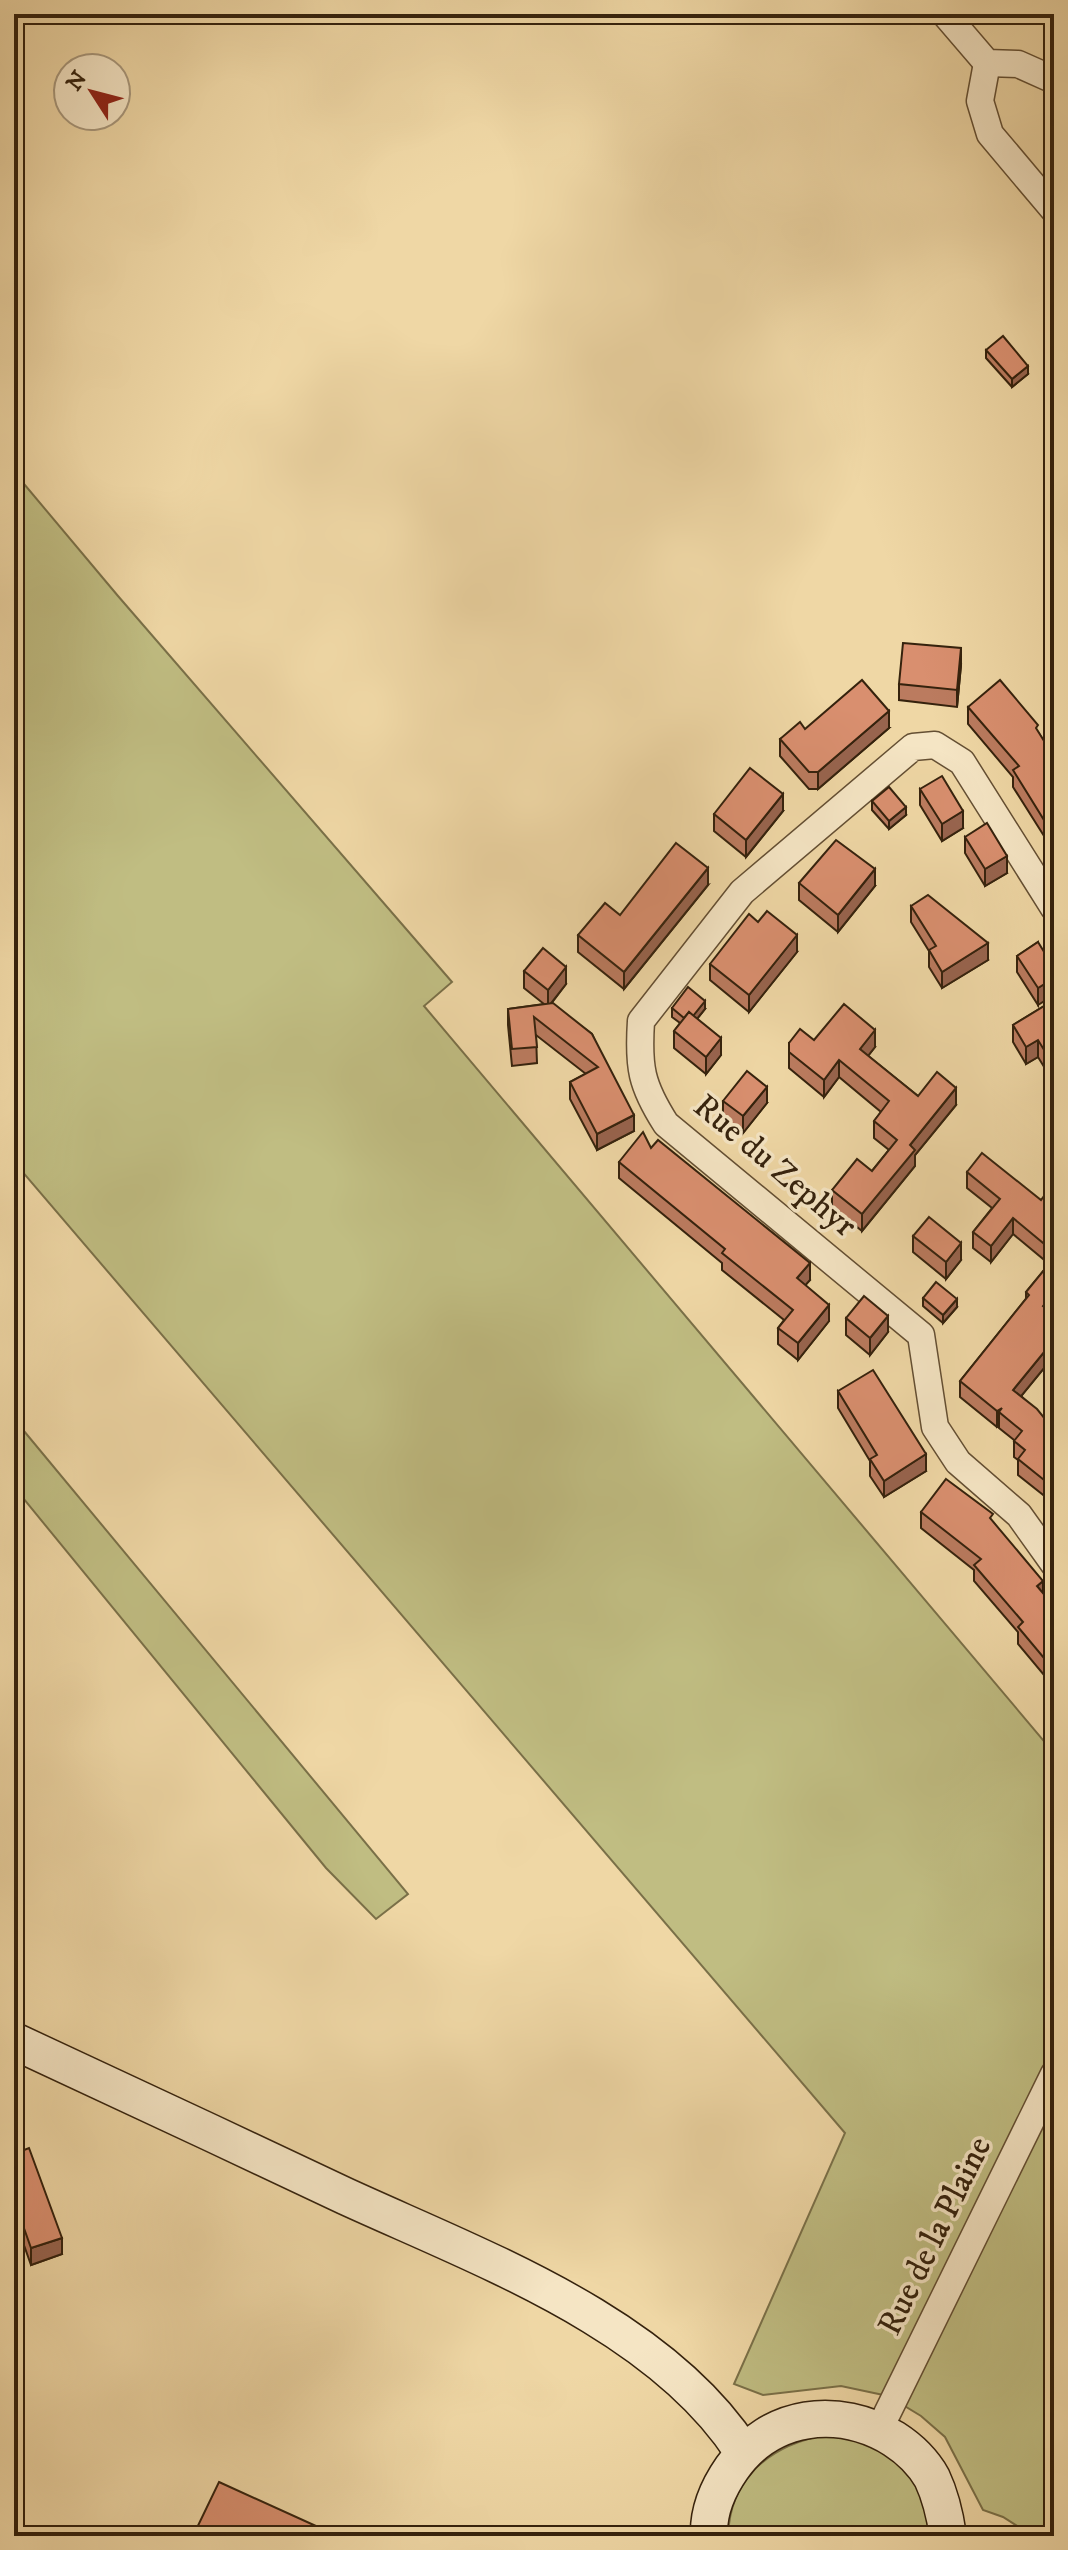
<svg xmlns="http://www.w3.org/2000/svg" width="1068" height="2550" font-family="'IM FELL DW Pica',serif">
	<style>
		.green { fill: #c0bd82; stroke: #7a7048; stroke-width: 2 }
		.lines { fill: none; stroke-linecap: round; stroke-linejoin: round }
		.street-casing { stroke: #644f33; stroke-width: 29 }
		.secondary-casing { stroke: #35220d; stroke-width: 39 }
		.street { stroke: #f5e5c4; stroke-width: 26 }
		.secondary { stroke: #f5e5c4; stroke-width: 36 }
		.wall { fill: #bb7b5f; stroke: #35220d; stroke-width: 2 }
		.shaded-wall { fill: #98644e; stroke: #35220d; stroke-width: 2 }
		.building { fill: #d98f6f; stroke: #35220d; stroke-width: 2 }
		.labels { text-anchor: middle; dominant-baseline: central; stroke-width: 7; stroke-linejoin: round; paint-order: stroke }
		.street-label { font-size: 34px; fill: #35220d; stroke: #f5e5c4 }
	</style>
	<rect width="100%" height="100%" fill="#efd7a5"/>
	<filter id="stains"><feTurbulence type="fractalNoise" baseFrequency=".0025" numOctaves="4"/><feColorMatrix values="0 0 0 0 .2 0 0 0 0 .09 0 0 0 0 .02 0 0 0 .5 -.17"/></filter>
	<radialGradient id="worn" r=".72"><stop offset=".6" stop-color="#630" stop-opacity="0"/><stop offset="1" stop-color="#630" stop-opacity=".3"/></radialGradient>
	<g class="green">
		<path d="M14,472L118,596L452,982L424,1006L1054,1753V2536H1033L1003,2517L983,2510L945,2437L921,2416L888,2396L841,2386L763,2395L734,2384L845,2133L14,1162Z"/>
		<path d="M14,1419L408,1894L376,1919L326,1868L14,1487Z"/>
		<path d="M825,2435L866,2442L902,2464L925,2499L933,2536H728C730,2477 771,2445 825,2435Z"/>
	</g>
	<g class="lines">
		<g class="street-casing">
			<g id="street">
				<path d="M945,14L987,63L1018,64L1054,80"/>
				<path d="M987,63L980,101L990,134L1054,210"/>
				<path d="M1054,908L962,762L935,745L913,747L742,892L641,1021C638,1067 641,1085 666,1124L921,1335L935,1427L958,1462L1019,1515L1054,1564"/>
				<path d="M879,2430L1054,2074"/>
			</g>
		</g>
		<g class="secondary-casing">
			<g id="secondary">
				<path d="M14,2041C124,2092 235,2144 345,2196C480,2258 660,2323 743,2452"/>
				<path d="M709,2536C708,2511 718,2488 732,2468C770,2414 838,2405 894,2439C908,2448 923,2462 932,2478C941,2497 945,2515 948,2536"/>
			</g>
		</g>
		<use href="#street" class="street"/>
		<use href="#secondary" class="secondary"/>
	</g>
	<g class="wall">
		<path d="M986,350L1028,374L1012,387L986,358Z"/>
		<path d="M1054,359V384L1051,378V361Z"/>
		<path d="M961,665L957,707L899,700V684Z"/>
		<path d="M968,707L1038,732L1054,757V832L1053,831L1044,836L1013,787V777L968,724Z"/>
		<path d="M889,728L818,789H809L780,756V739L805,729Z"/>
		<path d="M920,789L963,828L942,841L920,805Z"/>
		<path d="M872,801L906,815L889,829L872,810Z"/>
		<path d="M783,811L746,857L714,831V814Z"/>
		<path d="M965,837L1007,873L985,886L965,853Z"/>
		<path d="M799,883L875,886L838,932L799,900Z"/>
		<path d="M708,885L624,989L578,952V935L620,915Z"/>
		<path d="M911,906L988,960L942,988L929,967V951L911,922Z"/>
		<path d="M1038,942V1005L1017,972V956Z"/>
		<path d="M797,952L749,1012L710,980V964Z"/>
		<path d="M524,971L566,984L551,1004L592,1034L634,1131L597,1150L570,1099V1082L586,1074L536,1035L537,1063L512,1066L508,1025V1009L544,1004L524,988Z"/>
		<path d="M1054,1000V1083L1038,1057L1026,1064L1013,1042V1025Z"/>
		<path d="M672,1008L705,1009L697,1019L721,1055L706,1074L674,1048V1031L680,1023L672,1017Z"/>
		<path d="M814,1040L875,1047L868,1056L918,1096L956,1105L915,1155V1166L862,1231L832,1206V1190L872,1171L889,1150L874,1138V1121L881,1112L839,1077L824,1097L789,1068V1043Z"/>
		<path d="M723,1101L767,1103L743,1133L723,1117Z"/>
		<path d="M651,1148L810,1280L805,1285L829,1321L798,1360L778,1344V1328L784,1320L722,1270V1263L619,1178V1162Z"/>
		<path d="M967,1172L1041,1200L1054,1191V1309L1051,1312L1054,1315V1356L1021,1396L1054,1430V1518L1052,1515V1502L1018,1475V1460L1014,1457V1440L999,1428V1426L997,1427L960,1397V1381L1026,1299V1292L1049,1264L1013,1234L991,1262L973,1248V1232L992,1208L967,1188Z"/>
		<path d="M913,1236L961,1260L946,1279L913,1252Z"/>
		<path d="M923,1298L957,1307L943,1323L923,1306Z"/>
		<path d="M846,1318L888,1332L870,1355L846,1335Z"/>
		<path d="M838,1391L926,1471L884,1497L870,1476V1461L838,1408Z"/>
		<path d="M921,1512L993,1522L1043,1593L1054,1606V1687L1018,1644V1632L974,1581V1570L921,1528Z"/>
		<path d="M14,2154L62,2254L31,2265L14,2217Z"/>
	</g>
	<g class="shaded-wall">
		<path d="M1028,366V374L1012,387V379Z"/>
		<path d="M961,648V665L957,707V690Z"/>
		<path d="M889,711V728L818,789V772Z"/>
		<path d="M783,794V811L746,857V840Z"/>
		<path d="M906,807V815L889,829V821Z"/>
		<path d="M963,811V828L942,841V824Z"/>
		<path d="M1053,814V831L1044,836V820Z"/>
		<path d="M1007,856V873L985,886V869Z"/>
		<path d="M708,868V885L624,989V972Z"/>
		<path d="M875,869V886L838,932V915Z"/>
		<path d="M797,935V952L749,1012V995Z"/>
		<path d="M988,943V960L942,988V972Z"/>
		<path d="M566,967V984L548,1007V990Z"/>
		<path d="M1054,978V995L1038,1005V988Z"/>
		<path d="M705,1001V1009L688,1030V1021Z"/>
		<path d="M875,1030V1047L860,1066V1049Z"/>
		<path d="M721,1038V1055L706,1074V1057Z"/>
		<path d="M1038,1040V1057L1026,1064V1047Z"/>
		<path d="M839,1060V1077L824,1097V1080Z"/>
		<path d="M767,1087V1103L743,1133V1116Z"/>
		<path d="M956,1088V1105L915,1155V1166L862,1231V1214L910,1145Z"/>
		<path d="M634,1115V1131L597,1150V1134Z"/>
		<path d="M1013,1218V1234L991,1262V1246Z"/>
		<path d="M961,1243V1260L946,1279V1262Z"/>
		<path d="M810,1263V1280L797,1295V1278Z"/>
		<path d="M1054,1293V1309L1043,1322V1306Z"/>
		<path d="M957,1299V1307L943,1323V1315Z"/>
		<path d="M829,1305V1321L798,1360V1343Z"/>
		<path d="M888,1316V1332L870,1355V1338Z"/>
		<path d="M1054,1340V1356L1013,1406V1390Z"/>
		<path d="M1002,1408L999,1412V1426L997,1427V1411Z"/>
		<path d="M926,1454V1471L884,1497V1481Z"/>
		<path d="M1043,1581V1598L1037,1586Z"/>
		<path d="M62,2238V2254L31,2265V2248Z"/>
	</g>
	<g class="building">
		<path d="M1003,336L1028,366L1012,379L986,350Z"/>
		<path d="M903,643L961,648L957,690L899,684Z"/>
		<path d="M862,680L889,711L818,772H809L780,739L800,722L805,729Z"/>
		<path d="M1000,680L1038,725L1036,728L1054,757V816L1053,814L1044,820L1013,770L1019,766L968,707Z"/>
		<path d="M750,768L783,794L746,840L714,814Z"/>
		<path d="M942,776L963,811L942,824L920,789Z"/>
		<path d="M889,787L906,807L889,821L872,801Z"/>
		<path d="M987,823L1007,856L985,869L965,837Z"/>
		<path d="M836,840L875,869L838,915L799,883Z"/>
		<path d="M676,843L708,868L624,972L578,935L605,903L620,915Z"/>
		<path d="M928,895L988,943L942,972L929,950L936,946L911,906Z"/>
		<path d="M767,911L797,935L749,995L710,964L749,914L758,922Z"/>
		<path d="M1038,942L1054,968V978L1038,988L1017,956Z"/>
		<path d="M543,948L566,967L548,990L524,971Z"/>
		<path d="M688,987L705,1001L693,1016L689,1012L684,1018L672,1008Z"/>
		<path d="M1054,1000V1066L1038,1040L1026,1047L1013,1025Z"/>
		<path d="M553,1003L592,1034L634,1115L597,1134L570,1082L598,1067L534,1017L537,1047L512,1049L508,1009Z"/>
		<path d="M844,1004L875,1030L860,1049L918,1096L937,1072L956,1088L910,1145L915,1150L862,1214L832,1190L857,1159L872,1171L897,1140L874,1121L889,1101L839,1060L824,1080L789,1052V1043L800,1029L814,1040Z"/>
		<path d="M689,1012L721,1038L706,1057L674,1031Z"/>
		<path d="M747,1071L767,1087L743,1116L723,1101Z"/>
		<path d="M643,1132L651,1148L658,1140L810,1263L797,1278L829,1305L798,1343L778,1328L793,1310L722,1253L725,1249L619,1162Z"/>
		<path d="M982,1153L1041,1200L1050,1188L1054,1191V1252L1013,1218L991,1246L973,1232L1000,1199L967,1172Z"/>
		<path d="M929,1217L961,1243L946,1262L913,1236Z"/>
		<path d="M1054,1258V1293L1043,1306L1054,1315V1340L1013,1390L1037,1409L1054,1430V1488L1018,1459L1025,1450L1014,1441L1022,1431L999,1412L1002,1408L997,1411L960,1381L1029,1295L1026,1292Z"/>
		<path d="M936,1282L957,1299L943,1315L923,1298Z"/>
		<path d="M864,1296L888,1316L870,1338L846,1318Z"/>
		<path d="M873,1370L926,1454L884,1481L870,1459L877,1455L838,1391Z"/>
		<path d="M946,1479L993,1514L990,1518L1043,1581L1037,1586L1054,1606V1670L1018,1627L1023,1622L974,1565L981,1559L921,1512Z"/>
		<path d="M29,2148L62,2238L31,2248L14,2200V2154Z"/>
		<path d="M219,2482L338,2536H193Z"/>
	</g>
	<g class="labels">
		<g class="street-label">
			<text transform="translate(775 1166) rotate(40)">Rue du Zephyr</text>
			<text transform="translate(935 2236) rotate(-64)">Rue de la Plaine</text>
		</g>
	</g>
	<rect width="1068" height="2550" fill="none" stroke="#efd7a5" stroke-width="48"/>
	<rect x="16" y="16" width="1036" height="2518" fill="none" stroke="#35220d" stroke-width="4"/>
	<rect x="24" y="24" width="1020" height="2502" fill="none" stroke="#35220d" stroke-width="2"/>
	<g transform="translate(92 92) rotate(306)"><circle r="38" fill="#f5e5c4" stroke="#a8977b" stroke-width="2"/>
	<path d="M0-6L14 30L0 20L-14 30Z" fill="#8f2418"/>
	<text y="-12" font-size="22" font-weight="bold" text-anchor="middle" fill="#35220d">N</text>
	</g>
	<rect width="100%" height="100%" filter="url(#stains)"/>
	<rect width="100%" height="100%" fill="url(#worn)"/>
</svg>
